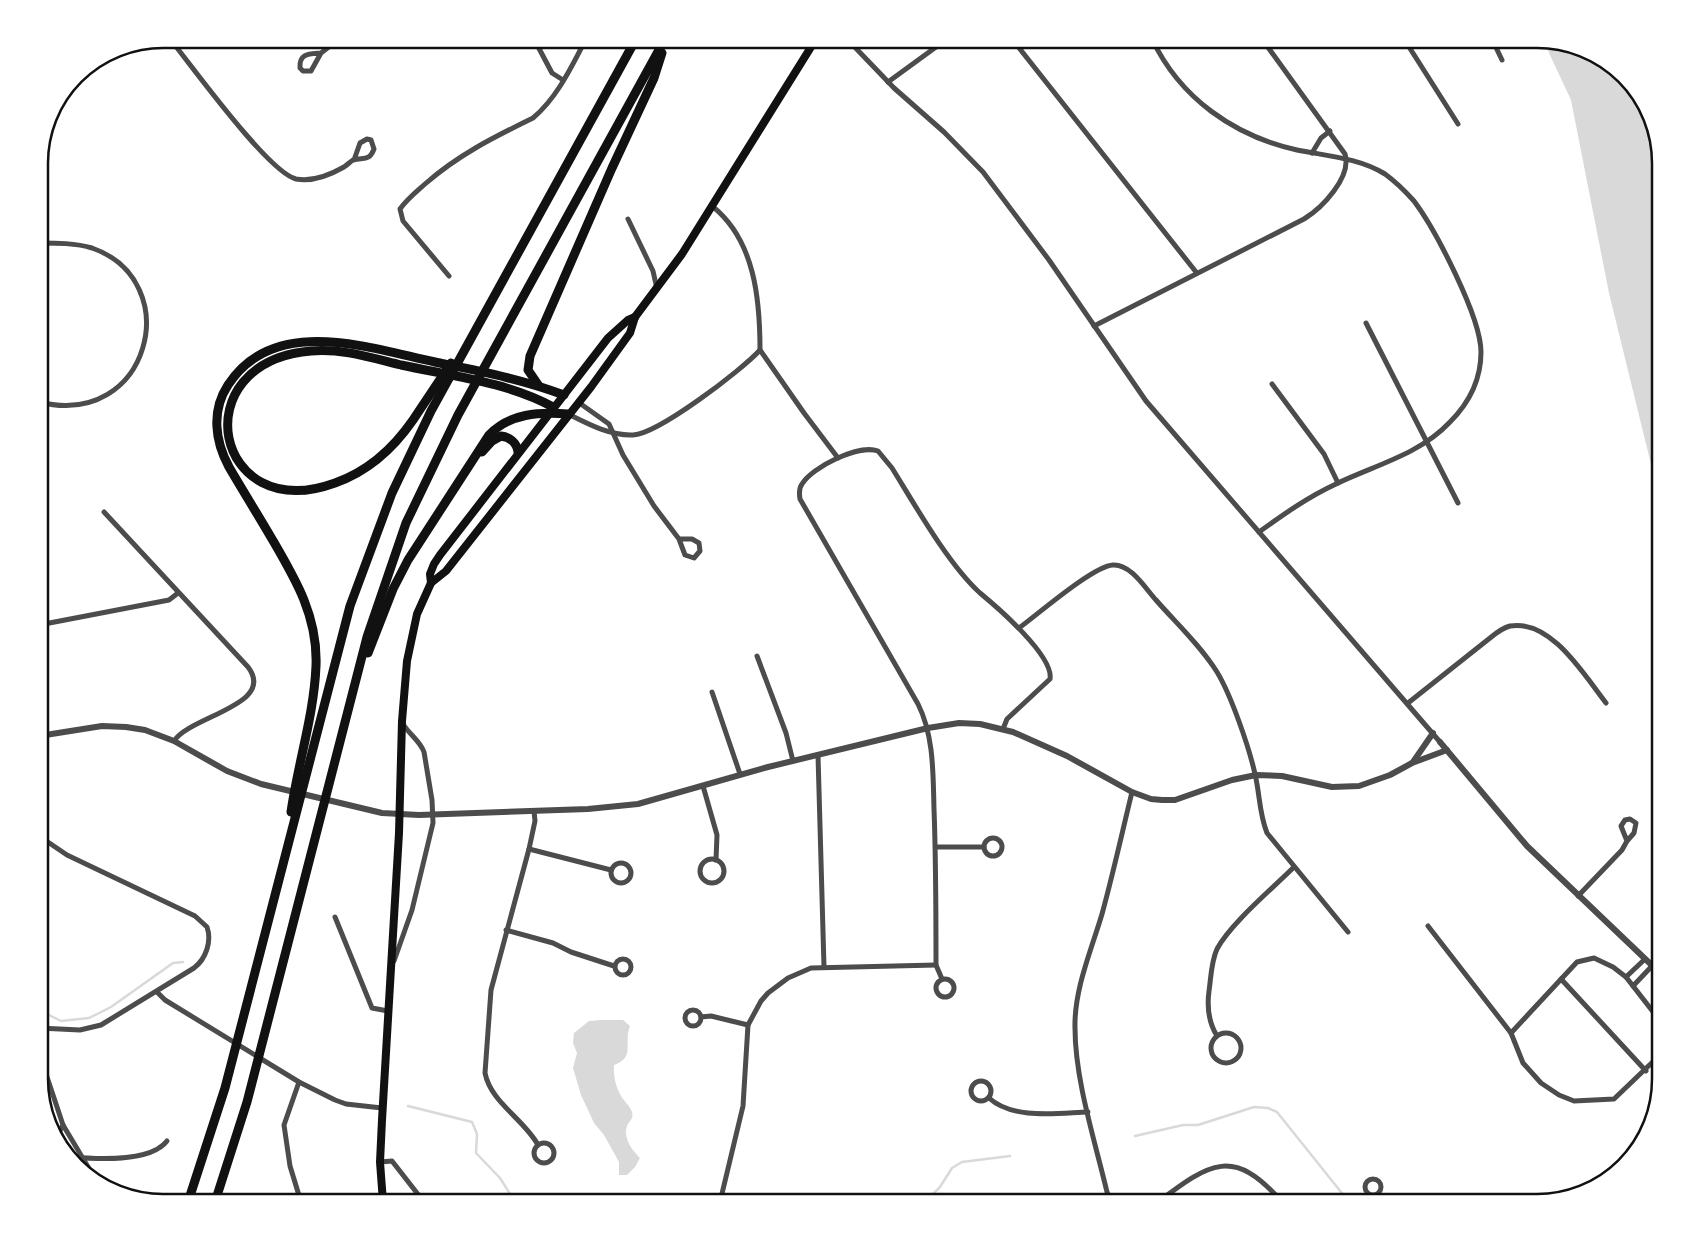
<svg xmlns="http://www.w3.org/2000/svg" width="1700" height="1241" font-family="'Times New Roman',serif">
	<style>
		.water { fill: #d9d9d9 }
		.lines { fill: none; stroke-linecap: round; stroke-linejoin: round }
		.stream { stroke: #d9d9d9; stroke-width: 2.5 }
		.minor { stroke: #4c4c4c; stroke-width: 5 }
		.tertiary { stroke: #4c4c4c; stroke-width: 6 }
		.primary { stroke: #111; stroke-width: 8 }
		.motorway { stroke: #111; stroke-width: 9 }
		.rim { fill: none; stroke: #111; stroke-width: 2.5 }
	</style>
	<rect width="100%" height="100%" fill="#fff"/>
	<g class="water">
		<path d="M1543,40L1577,45L1613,64L1648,107L1661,162V505L1609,293L1571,100Z"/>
		<path d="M600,1020H623L630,1026C623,1044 636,1057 614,1065C613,1076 616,1087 621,1096C624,1101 630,1106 632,1112C634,1119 629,1121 627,1126C623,1138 632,1150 640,1158L635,1167L627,1175H619V1162L604,1135L594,1123L581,1095L573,1068L577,1053L573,1043L574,1033L589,1021Z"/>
	</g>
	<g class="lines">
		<g class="stream">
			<path d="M39,1010L61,1021L89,1018L111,1007L173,963L183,962"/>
			<path d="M408,1106L472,1122L477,1134L476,1153L500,1178L515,1202"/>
			<path d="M1135,1136L1183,1125H1198L1254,1107L1268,1108L1277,1112L1349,1202"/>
			<path d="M925,1202L940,1187L952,1168L962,1162L1010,1156"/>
		</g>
		<g class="minor">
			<path d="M170,39C192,66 268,172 296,179C312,182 330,175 344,167C347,165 350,162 353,160C363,157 369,162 374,149L371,140L367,139L360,143L354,160"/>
			<path d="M534,39L552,73L563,80"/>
			<path d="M847,39L894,88L944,132L983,172L1049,260L1146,401L1440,742"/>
			<path d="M1012,39L1196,272"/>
			<path d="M1152,39C1180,98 1234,136 1297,150C1327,156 1359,158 1385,174C1396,182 1405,191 1414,201C1435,229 1481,317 1481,352C1481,379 1469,403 1450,422C1419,455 1375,465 1336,484C1308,497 1284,514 1259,532"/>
			<path d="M1404,39L1458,124"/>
			<path d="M1492,39L1502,60"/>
			<path d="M321,53C309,54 299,53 300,68L303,71H311L321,53L339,39"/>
			<path d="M888,82L947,39"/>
			<path d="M1312,153L1321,138L1330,131"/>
			<path d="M628,219L653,271L657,289"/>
			<path d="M449,276L403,221L400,209C407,199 416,192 425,184C458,155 494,137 533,118C557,98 572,66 586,39"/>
			<path d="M1366,323L1458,503"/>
			<path d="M1094,326L1304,219C1322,208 1352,177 1345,154L1262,39"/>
			<path d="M760,350L804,413L838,458"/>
			<path d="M1272,384L1324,454L1338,483"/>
			<path d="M39,402C150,430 187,281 92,248C76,243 56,243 39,243"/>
			<path d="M578,402L609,424L623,455L654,506L679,539H692L699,543L700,551L694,558L685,555L679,539"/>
			<path d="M568,414C588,424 610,436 633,435C658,434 742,370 760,350C760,300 755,240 712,206"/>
			<path d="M104,512L248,667C277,705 190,716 174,741"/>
			<path d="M39,625L169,600L178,593"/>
			<path d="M1019,628C1037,615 1093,566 1113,565C1131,564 1145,588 1156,600C1176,623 1200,645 1217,672C1231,695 1249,747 1255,774C1260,795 1259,813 1267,833L1348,932"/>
			<path d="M757,656L786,733L793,761"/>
			<path d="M712,692L740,774"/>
			<path d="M1408,703L1490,638C1496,633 1502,628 1510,626C1551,619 1584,675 1606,703"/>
			<path d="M818,755L824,967"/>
			<path d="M703,786L717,835L716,860"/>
			<path d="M534,811L535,821L529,849L491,990L485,1073C491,1103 524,1119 538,1145"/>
			<circle cx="993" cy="847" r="9"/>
			<path d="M936,847H984"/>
			<path d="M529,849L611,870"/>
			<circle cx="712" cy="871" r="12"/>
			<circle cx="621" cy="873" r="10"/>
			<path d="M1578,896L1622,850L1627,841L1621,826L1625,820L1630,819L1636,823L1634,833L1627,841"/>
			<path d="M335,917L372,1008L388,1011"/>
			<path d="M1428,926L1511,1033"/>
			<path d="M506,930L553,943L571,952L614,966"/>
			<circle cx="623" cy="967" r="8"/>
			<path d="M394,961L412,910L433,823L432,800L424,752C420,741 409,734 403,724"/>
			<path d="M1626,977L1645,959"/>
			<circle cx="945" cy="988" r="9"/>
			<path d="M942,979L936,965C936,913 936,861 934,809C933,773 934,736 918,704L800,499C799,493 799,488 802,484C812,467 859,444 878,451L892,468C915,505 948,564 980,593C997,607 1054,656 1050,679L1007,719L1003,729"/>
			<path d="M1561,979L1646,1071"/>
			<path d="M1633,986L1652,966"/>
			<path d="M157,992L165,1000L299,1082L335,1100L346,1104L382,1108"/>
			<circle cx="693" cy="1018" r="8"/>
			<path d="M701,1017L711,1016L748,1025"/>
			<path d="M1661,1022L1626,977L1613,967L1594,958L1577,962L1511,1033L1523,1063L1541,1083L1559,1095L1574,1101L1614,1099L1661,1054"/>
			<path d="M39,1028L80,1030L101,1025L194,968C206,959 212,941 207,927L195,916L67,855L39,836"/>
			<circle cx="1226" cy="1048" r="15"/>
			<path d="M1217,1036C1209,1023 1207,1006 1209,991C1211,978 1211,962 1217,949C1230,924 1273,888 1294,867"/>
			<path d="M39,1053L63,1125L97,1182"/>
			<circle cx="981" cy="1091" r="10"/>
			<path d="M299,1082L284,1125L290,1166L301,1202"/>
			<path d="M989,1098C1013,1120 1058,1113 1088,1112"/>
			<path d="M56,1139L63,1125"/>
			<circle cx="544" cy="1153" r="10"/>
			<path d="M71,1157C95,1159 150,1163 167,1141"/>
			<path d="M380,1162L392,1161L424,1202"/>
			<circle cx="1373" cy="1187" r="8"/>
			<path d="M720,1202L743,1106L748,1025L761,1001L768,993L788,978L811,968L936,965"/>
			<path d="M1111,1202L1107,1192C1095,1141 1075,1080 1075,1028C1074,990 1091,951 1102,914C1113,874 1122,833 1132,792"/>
			<path d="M1158,1202C1210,1163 1233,1146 1282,1202"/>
			<path d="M1358,1202L1368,1194"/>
		</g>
		<g class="tertiary">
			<path d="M39,736L102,726L126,727L145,730L174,741L227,771L261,784L382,813L419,815L588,809L638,804L768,767L928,728L959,723L980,724L1013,732L1067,756L1132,792L1151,799L1162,800H1175L1232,780L1256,775L1282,776L1332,787L1359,786L1390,775L1412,763L1447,750"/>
			<path d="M1440,742L1527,846L1661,974"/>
			<path d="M1413,762L1433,733"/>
		</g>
		<g class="primary">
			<path d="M431,583L446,571L591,387L630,333L635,317L682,254L816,39"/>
			<path d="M383,1202L380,1162L382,1120L399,833L402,721L407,661L417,614L431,583L430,574L434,564L440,555L608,338L628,320L635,317"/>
		</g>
		<g class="motorway">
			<path d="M451,363L413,420C393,449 369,471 335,483C214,527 181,362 311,351C341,348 372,358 401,365C452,376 507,382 553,407"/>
			<path d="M539,386L528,370L530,356L612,168L654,78L662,53"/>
			<path d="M482,452L492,441L501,436C510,437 517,443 518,452"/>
			<path d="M368,653L393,589L408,560L489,435C510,413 539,412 568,414"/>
			<path d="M291,812C298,763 314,715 316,666C318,617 296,580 272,539C258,515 243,491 229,467C215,441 211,411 228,385C274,314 369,348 435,362C479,371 522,379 564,395"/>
			<path d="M188,1202L225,1088L350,606L392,493L431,411L636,39"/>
			<path d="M215,1202L247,1102L367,637L406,523L458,415L665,39"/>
		</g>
	</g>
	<path d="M0 0H1700V1241H0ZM163 48H1537A115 115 0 0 1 1652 163V1079A115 115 0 0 1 1537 1194H163A115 115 0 0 1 48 1079V163A115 115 0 0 1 163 48Z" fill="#fff" fill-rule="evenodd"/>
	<path class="rim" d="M163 48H1537A115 115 0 0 1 1652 163V1079A115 115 0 0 1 1537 1194H163A115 115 0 0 1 48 1079V163A115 115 0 0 1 163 48Z"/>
</svg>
